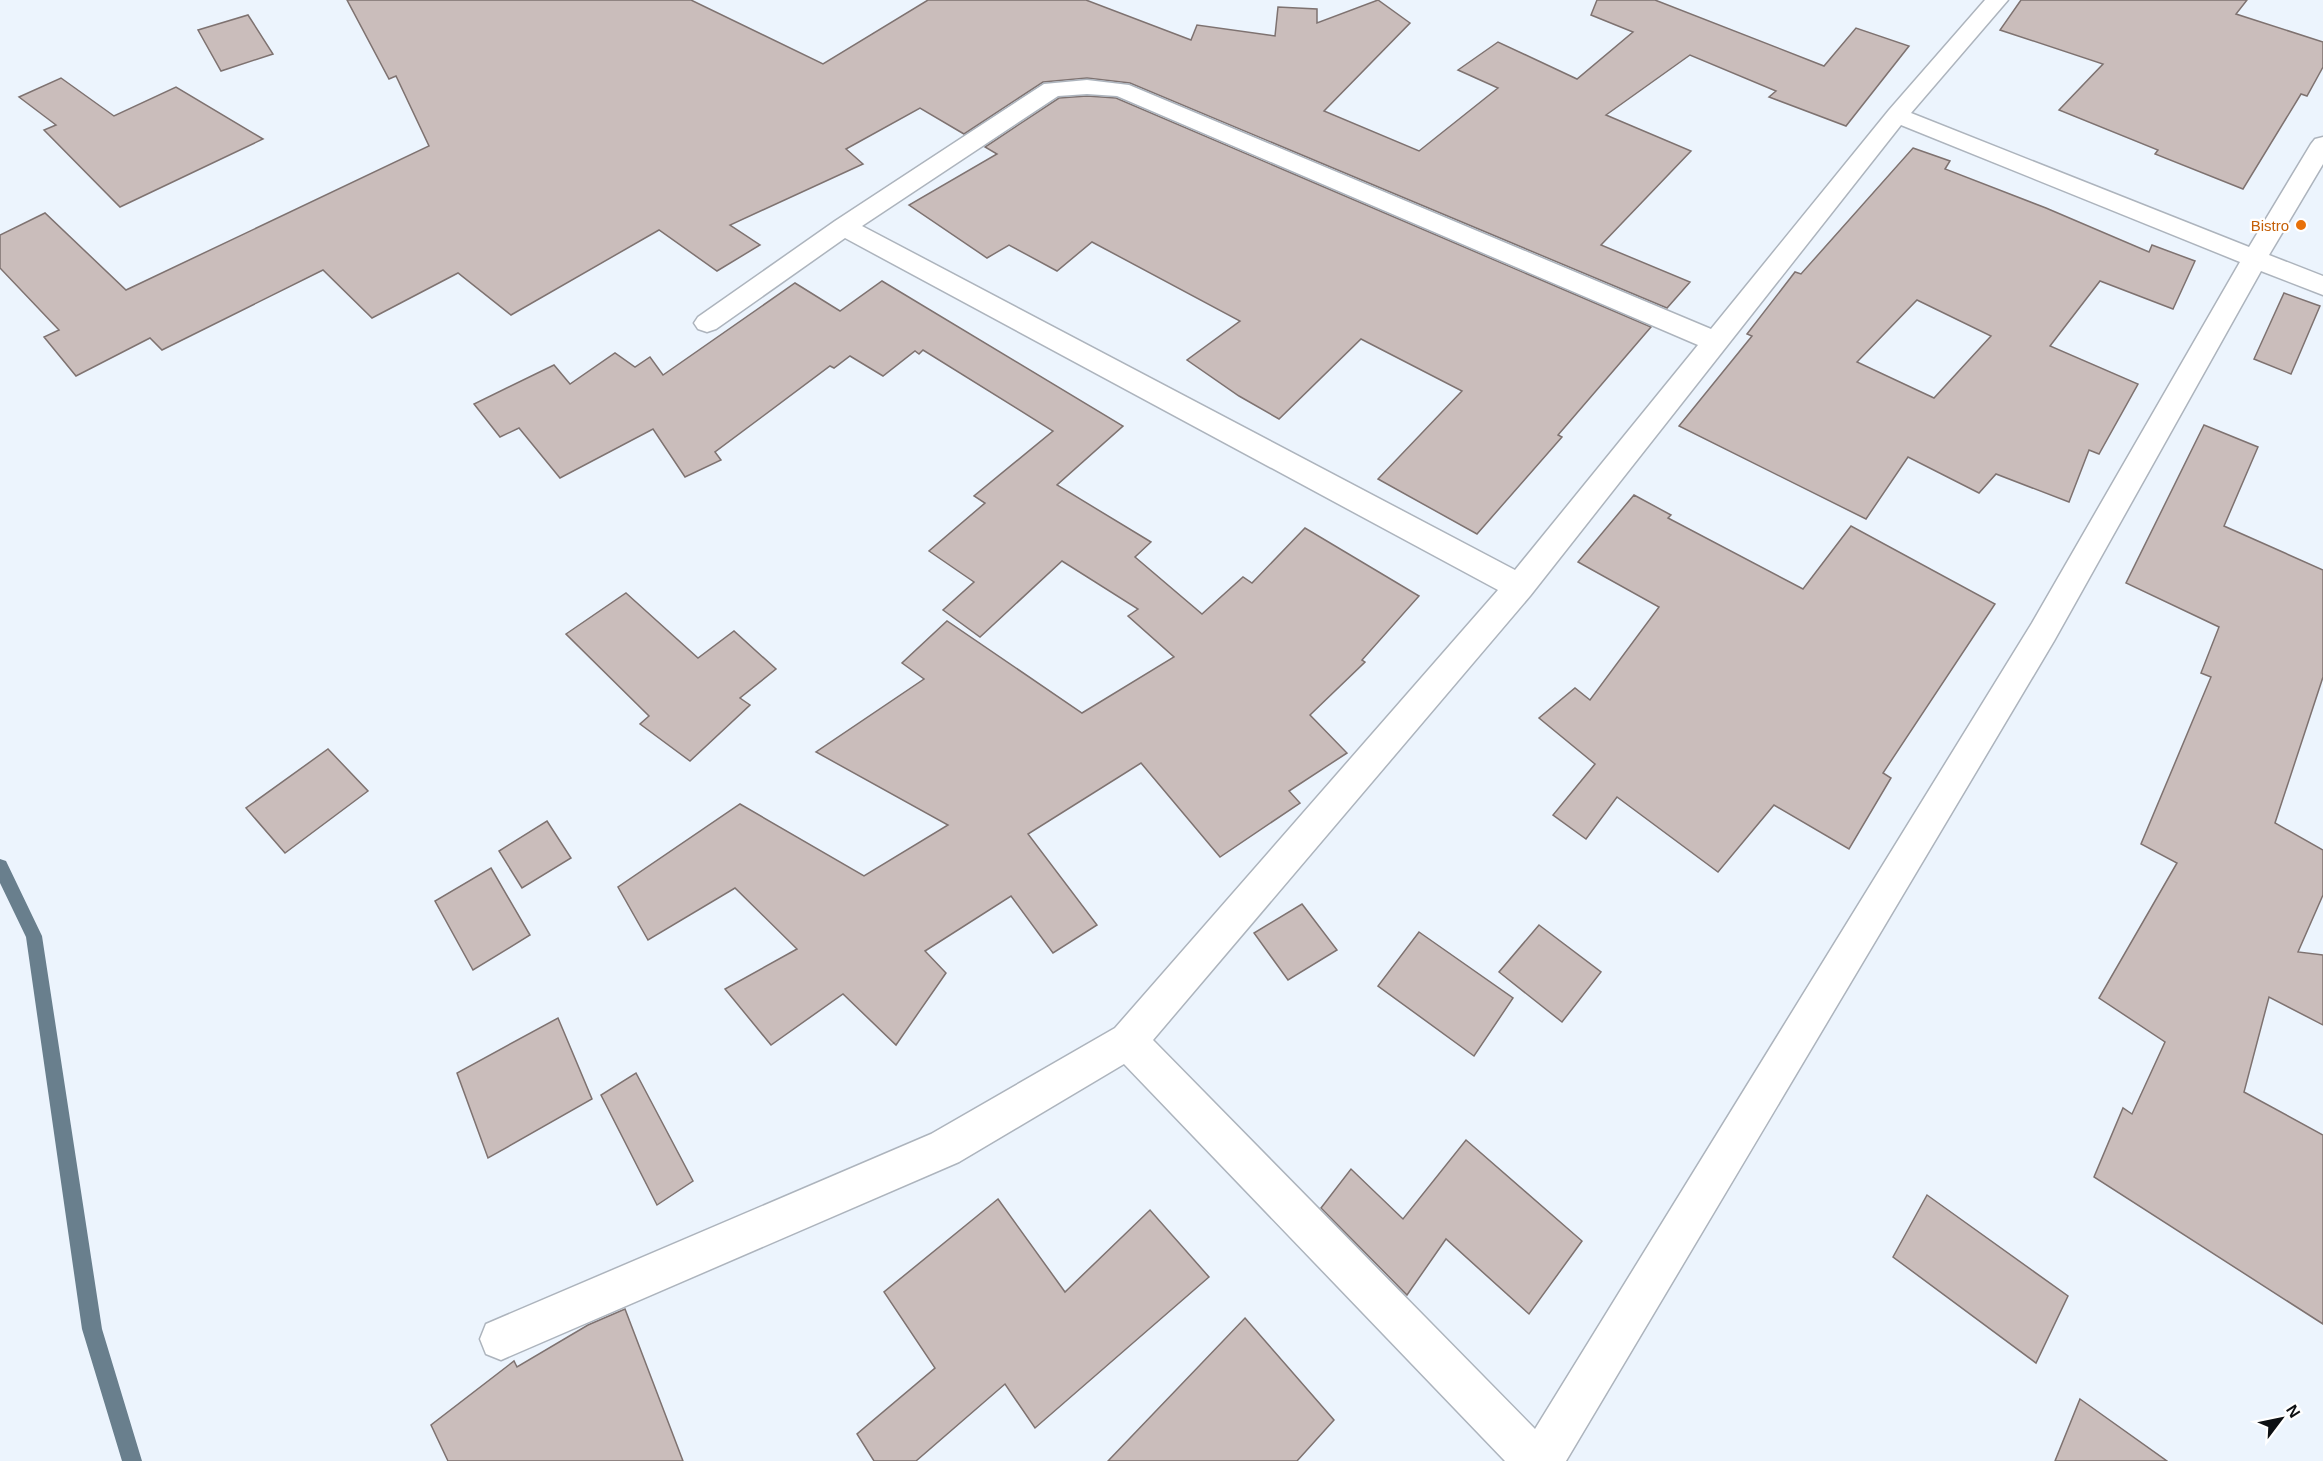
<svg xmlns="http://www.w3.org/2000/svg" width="2323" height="1461" font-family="Arial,sans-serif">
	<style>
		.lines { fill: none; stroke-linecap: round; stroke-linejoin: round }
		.stream { fill: #697f8d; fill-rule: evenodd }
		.building { fill: #cabdbb; stroke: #7e7270; stroke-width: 1.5; fill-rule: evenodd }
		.minor-casing { stroke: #adb4bd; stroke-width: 3 }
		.minor { fill: #fff; fill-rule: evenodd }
		.food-dot { fill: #e8710a; stroke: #fff; stroke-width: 2 }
		.labels { text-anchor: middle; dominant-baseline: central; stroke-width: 4.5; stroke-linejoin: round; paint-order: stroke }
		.far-food-label { font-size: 15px; fill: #c56008; stroke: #fff; text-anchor: end }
	</style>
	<rect width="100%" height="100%" fill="#ecf4fd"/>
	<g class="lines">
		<path class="stream" d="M0,859L6,861L42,936L102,1329L142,1461H122L82,1329L26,937L0,883Z"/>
	</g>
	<g class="building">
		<path d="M347,0H691L823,64L928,0H1086L1191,40L1197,25L1275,36L1278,7L1317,9V23L1378,0L1410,23L1324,111L1419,151L1498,88L1458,70L1498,42L1577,79L1633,32L1591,15L1597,0H1655L1824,66L1856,28L1909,46L1846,126L1769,97L1776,91L1690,55L1606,115L1691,151L1601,245L1690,282L1667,308L1130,83L1087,78L1043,82L964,134L920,108L846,149L863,164L730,225L760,245L717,271L659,230L511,315L458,273L372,318L323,270L162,350L150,338L76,376L44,337L59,330L0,268V235L45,213L126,290L429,146L396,76L389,79Z"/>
		<path d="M2021,0H2247L2236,14L2323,42V67L2307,96L2301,94L2243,189L2155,154L2158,150L2059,110L2103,64L2000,30Z"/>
		<path d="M248,15L273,54L221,71L198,30Z"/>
		<path d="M61,78L114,116L176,87L263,139L120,207L44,130L56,125L19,97Z"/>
		<path d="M1087,96L1116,98L1651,327L1558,435L1562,437L1477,534L1378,479L1462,391L1361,339L1279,419L1239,396L1187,360L1240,321L1092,242L1057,271L1009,245L987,258L909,205L997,154L985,147L1059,98Z"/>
		<path d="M1913,148L1950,161L1945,169L2046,208L2149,252L2152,245L2195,261L2173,309L2100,281L2050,346L2138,384L2099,454L2089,450L2069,502L1996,474L1979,493L1908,457L1866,519L1679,426L1752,336L1747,334L1795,272L1801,274ZM1917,300L1991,336L1934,398L1857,362Z"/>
		<path d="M882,281L1123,426L1057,485L1151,542L1135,557L1202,614L1243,577L1252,583L1305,528L1419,596L1362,660L1365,662L1310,715L1347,753L1289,791L1300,803L1220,857L1141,763L1028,834L1097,925L1053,953L1011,896L925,951L946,973L896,1045L843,994L771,1045L725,989L797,949L735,888L648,940L618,887L740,804L864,876L948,825L816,752L924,679L902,663L947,621L1082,713L1174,657L1128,616L1138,609L1062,561L980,637L943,610L974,582L929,551L985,503L974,496L1053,431L923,350L919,354L915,351L883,376L850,356L834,368L830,366L715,452L721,460L685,477L653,429L560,478L519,428L500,437L474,404L554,365L570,384L615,353L635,367L650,357L663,375L795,283L840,311Z"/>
		<path d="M2284,293L2320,306L2291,374L2254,359Z"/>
		<path d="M2204,425L2258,447L2224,526L2323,570V677L2275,823L2323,850V895L2298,952L2323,955V1025L2269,997L2244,1092L2323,1135V1324L2094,1177L2123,1108L2132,1114L2165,1042L2099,998L2177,863L2141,844L2211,677L2201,673L2219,627L2126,583Z"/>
		<path d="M1634,495L1671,515L1668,518L1803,589L1851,526L1995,604L1883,773L1891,778L1849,849L1774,805L1718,872L1617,797L1586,839L1553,815L1595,764L1539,718L1575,688L1590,700L1659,607L1578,562Z"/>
		<path d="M626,593L698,658L734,631L776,669L740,698L750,705L690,761L640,724L649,716L566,634Z"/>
		<path d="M328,749L368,791L285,853L246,808Z"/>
		<path d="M547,821L571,858L522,888L499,851Z"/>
		<path d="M491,868L530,935L473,970L435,901Z"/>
		<path d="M1302,904L1337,950L1288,980L1254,933Z"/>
		<path d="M1539,925L1601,972L1562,1022L1499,972Z"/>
		<path d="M1419,932L1513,998L1474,1056L1378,986Z"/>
		<path d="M558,1018L592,1099L488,1158L457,1073Z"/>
		<path d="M636,1073L693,1181L657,1205L601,1095Z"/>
		<path d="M1466,1140L1582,1241L1529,1314L1446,1239L1407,1295L1321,1208L1351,1169L1403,1219Z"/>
		<path d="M1927,1195L2068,1296L2036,1363L1893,1257Z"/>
		<path d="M998,1199L1065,1292L1150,1210L1209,1277L1035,1428L1005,1384L916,1461H874L857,1434L935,1368L884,1292Z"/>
		<path d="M625,1309L683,1461H448L431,1425L514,1361L517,1367L588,1325Z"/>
		<path d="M1245,1318L1334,1420L1297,1461H1108Z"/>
		<path d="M2080,1399L2167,1461H2055Z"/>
	</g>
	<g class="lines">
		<g class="minor-casing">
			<path id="minor" d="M1985,0H2008L1911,113L2249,247L2311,144L2315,139L2323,137V164L2269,255L2323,276V295L2261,271L2054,641L1566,1461H1505L1124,1064L959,1162L501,1360L486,1354L480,1339L486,1324L931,1134L1115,1028L1498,590L845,238L716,329L707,332L698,329L694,323L698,317L835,221L1044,84L1087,80L1129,85L1711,329L1889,110ZM1087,94L1117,96L1698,345L1515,570L862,226L1058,96ZM1901,125L2240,262L2032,623L1535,1429L1153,1040L1530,596Z"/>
		</g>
		<use href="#minor" class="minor"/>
	</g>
	<circle class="food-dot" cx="2301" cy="225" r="6"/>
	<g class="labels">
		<g class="far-food-label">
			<text x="2289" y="225">Bistro</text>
		</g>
	</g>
	<g transform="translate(2281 1419) rotate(58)" stroke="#ffffff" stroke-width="4.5" paint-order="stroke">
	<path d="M0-4.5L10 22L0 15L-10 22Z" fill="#0d1013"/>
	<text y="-9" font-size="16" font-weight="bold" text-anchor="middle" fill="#0d1013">N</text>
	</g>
</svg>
